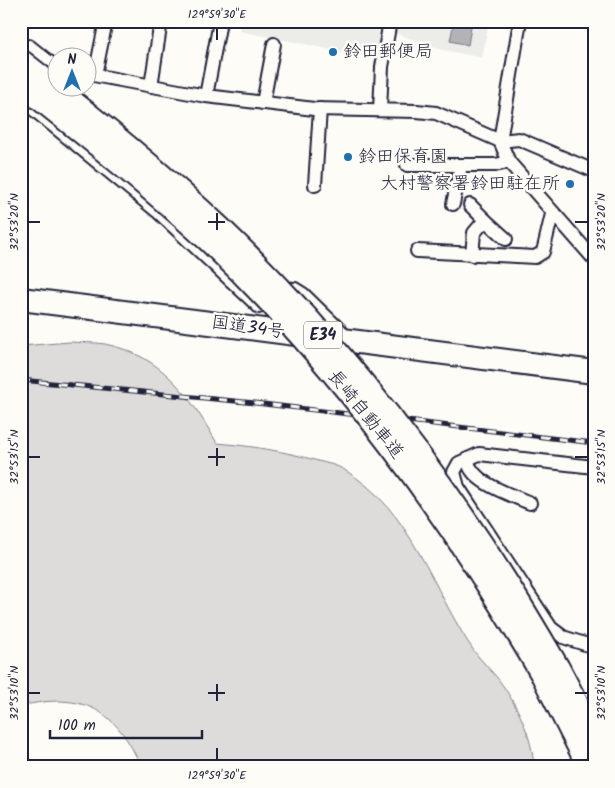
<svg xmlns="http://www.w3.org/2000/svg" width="615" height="788" font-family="Kalam,'Klee One',sans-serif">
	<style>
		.built { fill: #ecece9 }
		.green { fill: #dddcdb; stroke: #807f8b }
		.water { fill: #b2b2b7; stroke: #787885 }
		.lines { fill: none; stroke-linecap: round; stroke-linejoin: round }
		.street-casing { stroke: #22223b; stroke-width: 16 }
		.highway-casing { stroke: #22223b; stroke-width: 26 }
		.street { stroke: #fdfcf7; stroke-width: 12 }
		.highway { stroke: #fdfcf7; stroke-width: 22 }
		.rail-casing { stroke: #22223b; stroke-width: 5 }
		.rail { stroke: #fdfcf7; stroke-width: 3; stroke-dasharray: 9; stroke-linecap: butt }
		.highway-bridge-casing { stroke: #22223b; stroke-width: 26; stroke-linecap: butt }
		.highway-bridge { stroke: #fdfcf7; stroke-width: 22 }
		.ticks { fill: none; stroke: #22223b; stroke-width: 2 }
		.poi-dot { fill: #1f6fb2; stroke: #fdfcf7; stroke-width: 2 }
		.labels { text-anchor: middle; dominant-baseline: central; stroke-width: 5; stroke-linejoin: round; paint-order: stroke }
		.shield { fill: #fdfcf7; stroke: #646373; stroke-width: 1 }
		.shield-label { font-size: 16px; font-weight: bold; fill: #22223b }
		.poi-label { font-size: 18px; fill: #22223b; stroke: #fdfcf7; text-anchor: start }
		.street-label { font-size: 18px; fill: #22223b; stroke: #fdfcf7 }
		.neatline { fill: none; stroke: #22223b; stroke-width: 2 }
		.ticks-label { font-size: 12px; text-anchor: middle; fill: #22223b }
	</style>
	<rect width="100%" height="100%" fill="#fdfcf7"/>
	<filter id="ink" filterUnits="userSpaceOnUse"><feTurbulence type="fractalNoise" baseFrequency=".02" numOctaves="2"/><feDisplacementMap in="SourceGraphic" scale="10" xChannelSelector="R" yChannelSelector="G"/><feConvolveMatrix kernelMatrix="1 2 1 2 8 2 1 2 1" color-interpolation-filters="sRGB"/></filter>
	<g filter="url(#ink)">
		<path class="built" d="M241,21H489L482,58L444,50L392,32L378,59L239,31Z"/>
		<path class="green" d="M70,342C81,343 94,342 105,344C163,356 189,395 217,443C251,446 285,451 318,461C326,463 336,465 343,469C413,510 431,589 474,651C482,662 491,670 499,680C517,705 532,735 534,767H141C117,710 83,691 21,706V346Z"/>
		<path class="water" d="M454,21H472L468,45L450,41Z"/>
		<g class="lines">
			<g class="street-casing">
				<g id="street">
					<path d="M520,21L500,141L509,162L594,259"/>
					<path d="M21,49L29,46L58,69"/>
					<path d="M88,74L206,96L265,103L314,109L417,111L436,113L500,141L519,139L594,171"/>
					<path d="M95,75L106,21"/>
					<path d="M151,86L161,21"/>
					<path d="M206,96L219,27L217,21"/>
					<path d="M21,99L157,211L259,307"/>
					<path d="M263,103L274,44"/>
					<path d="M380,110L382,67L390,21"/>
					<path d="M407,165H495L509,162"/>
					<path d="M315,185L320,109"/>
					<path d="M453,204L461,165"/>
					<path d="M470,205L485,220"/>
					<path d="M417,251L535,257L543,252L552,214"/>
					<path d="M472,255L474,233L485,220L506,239"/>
					<path d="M281,288L295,289L303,294L341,331V341"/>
					<path d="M468,459L459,463L454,472L458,487L551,628L563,637L594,647"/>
					<path d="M530,503C512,495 468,482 468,459L479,454L594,467"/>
				</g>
			</g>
			<g class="highway-casing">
				<g id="highway">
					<path d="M21,299C212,322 403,349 594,372"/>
					<path d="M558,668L594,736"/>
					<path d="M543,676L589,767"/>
				</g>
			</g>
			<use href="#street" class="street"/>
			<use href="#highway" class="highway"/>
			<g class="rail-casing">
				<path id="rail" d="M21,380L255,403L594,443"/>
			</g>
			<use href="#rail" class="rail"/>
			<g class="highway-bridge-casing">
				<g id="highway-bridge">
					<path d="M21,61C89,114 156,168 219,227C355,357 465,506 558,668"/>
					<path d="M21,84C85,134 148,185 208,240C342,367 451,517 543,676"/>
				</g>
			</g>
			<use href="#highway-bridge" class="highway-bridge"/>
		</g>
	</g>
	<path class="ticks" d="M217,28V40M217,213V230M28,222H40M208,222H225M575,222H588M217,448V466M28,457H40M208,457H225M575,457H588M217,684V701M28,693H40M208,693H225M575,693H588M217,748V760"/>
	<g class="poi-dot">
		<circle cx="333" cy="52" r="5"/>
		<circle cx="348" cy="157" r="5"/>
		<circle cx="570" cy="184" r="5"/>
	</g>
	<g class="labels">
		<rect class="shield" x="304" y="321.5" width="38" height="27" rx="4"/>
		<g class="shield-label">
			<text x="323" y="335">E34</text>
		</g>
		<g class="poi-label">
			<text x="343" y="52">鈴田郵便局</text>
			<text x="358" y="157">鈴田保育園</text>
			<text x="560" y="184" text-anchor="end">大村警察署鈴田駐在所</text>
		</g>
		<g class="street-label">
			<text transform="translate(248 328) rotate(8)">国道34号</text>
			<text transform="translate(365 415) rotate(51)">長崎自動車道</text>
		</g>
	</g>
	<rect width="615" height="788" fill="none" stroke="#fdfcf7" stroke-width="55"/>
	<g transform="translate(72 72)"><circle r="24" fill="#fdfcf7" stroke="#a5a5ac"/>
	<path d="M0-4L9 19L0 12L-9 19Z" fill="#1f6fb2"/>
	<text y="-8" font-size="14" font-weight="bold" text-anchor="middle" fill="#22223b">N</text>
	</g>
	<path d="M50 730v8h152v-8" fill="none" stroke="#22223b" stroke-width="2.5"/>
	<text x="58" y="730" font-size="15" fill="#22223b" stroke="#fdfcf7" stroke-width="4" paint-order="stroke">100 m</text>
	<rect x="28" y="28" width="560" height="732" class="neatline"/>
	<g class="ticks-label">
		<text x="217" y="18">129°59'30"E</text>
		<text transform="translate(14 222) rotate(-90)" y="4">32°53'20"N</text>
		<text transform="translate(601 222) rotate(-90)" y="4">32°53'20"N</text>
		<text transform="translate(14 457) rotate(-90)" y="4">32°53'15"N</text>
		<text transform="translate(601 457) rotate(-90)" y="4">32°53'15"N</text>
		<text transform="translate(14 693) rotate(-90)" y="4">32°53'10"N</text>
		<text transform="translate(601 693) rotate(-90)" y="4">32°53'10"N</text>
		<text x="217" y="779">129°59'30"E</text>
	</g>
</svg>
